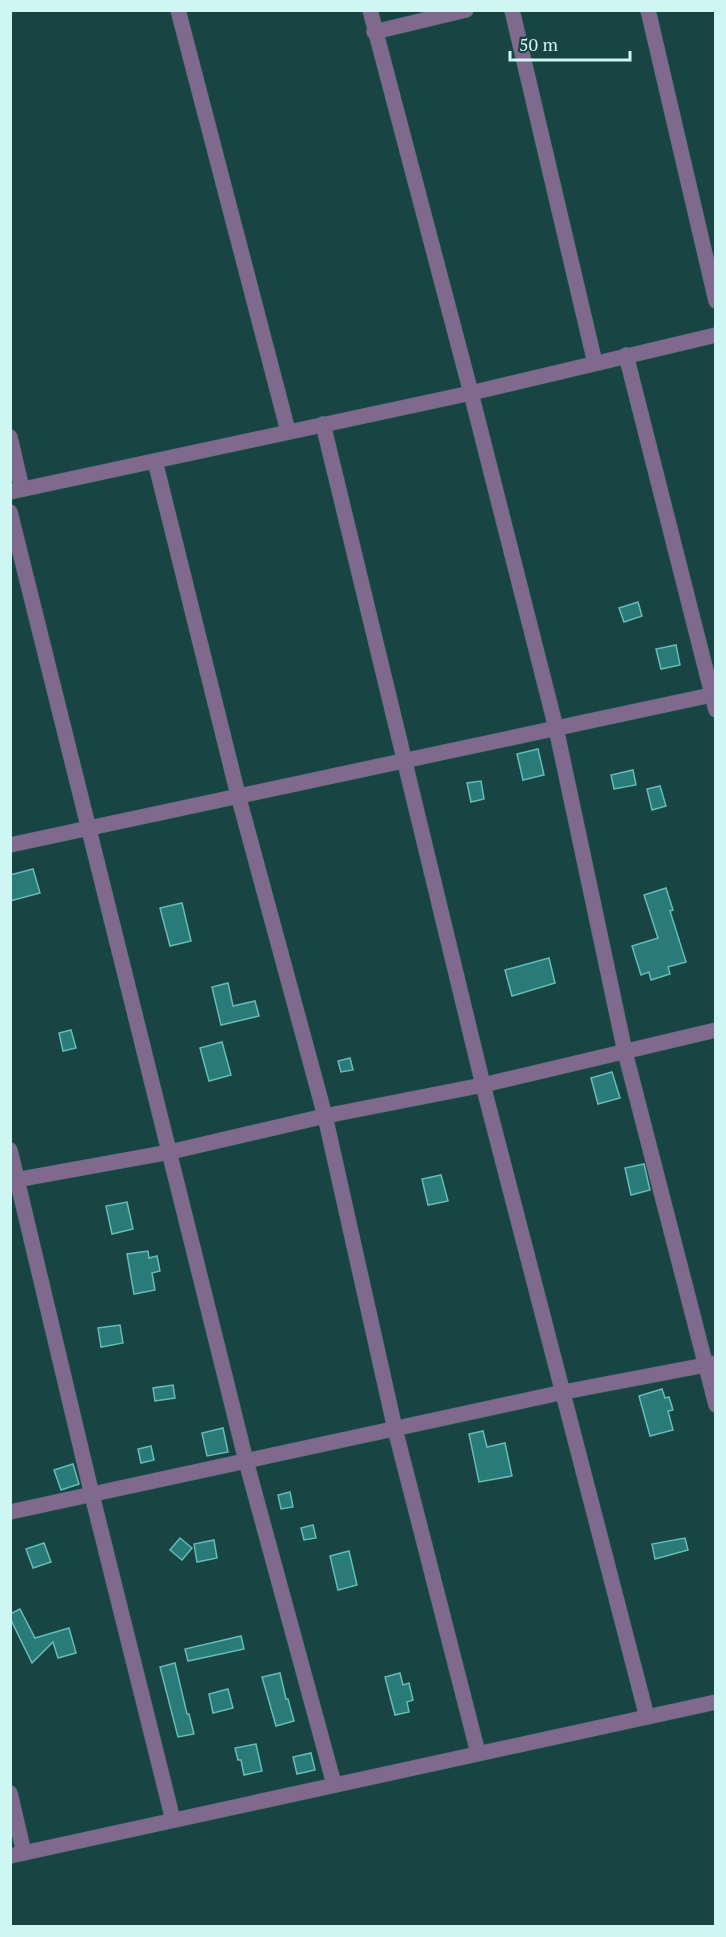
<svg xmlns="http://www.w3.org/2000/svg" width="726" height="1937" font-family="'PT Serif',serif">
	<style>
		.building { fill: #287b78; stroke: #67bbb6; stroke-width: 1.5 }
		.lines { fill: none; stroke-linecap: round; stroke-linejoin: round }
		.minor-casing { stroke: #396563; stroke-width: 16 }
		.minor { stroke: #7f6a8e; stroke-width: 15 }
	</style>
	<rect width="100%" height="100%" fill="#184543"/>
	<g class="building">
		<path d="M638,602L642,616L624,622L619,608Z"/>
		<path d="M676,645L680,665L661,669L656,649Z"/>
		<path d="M538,749L544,775L523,780L517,754Z"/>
		<path d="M633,770L636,785L614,789L611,775Z"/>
		<path d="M481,781L484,799L471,802L467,783Z"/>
		<path d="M660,786L666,806L652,810L647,789Z"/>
		<path d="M33,869L40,893L10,901V875Z"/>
		<path d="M666,888L673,910L670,911L686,962L668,967L670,974L651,980L649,972L641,975L632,946L658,938L644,895Z"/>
		<path d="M182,903L191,941L170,946L160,908Z"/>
		<path d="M549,958L555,983L512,996L505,970Z"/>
		<path d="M228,983L233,1006L255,1001L259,1016L221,1025L212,987Z"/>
		<path d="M71,1030L76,1048L63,1051L59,1033Z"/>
		<path d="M222,1042L231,1075L209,1081L200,1048Z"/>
		<path d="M350,1058L353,1070L341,1072L338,1061Z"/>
		<path d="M612,1072L620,1098L598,1104L591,1078Z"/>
		<path d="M644,1164L650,1190L631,1195L625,1168Z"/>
		<path d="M441,1175L448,1201L428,1205L422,1179Z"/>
		<path d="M127,1202L133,1229L112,1234L106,1206Z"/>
		<path d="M148,1251L149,1258L157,1256L160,1271L152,1273L155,1290L134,1294L127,1254Z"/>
		<path d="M120,1325L123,1343L101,1347L98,1328Z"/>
		<path d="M173,1385L175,1398L155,1401L153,1388Z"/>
		<path d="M662,1389L665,1398L669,1397L673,1410L668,1411L673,1430L650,1436L639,1396Z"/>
		<path d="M223,1428L228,1452L207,1456L202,1433Z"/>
		<path d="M483,1431L487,1447L505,1443L512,1476L479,1482L469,1434Z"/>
		<path d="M151,1446L154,1460L141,1463L138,1449Z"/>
		<path d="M73,1464L79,1484L61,1490L54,1470Z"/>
		<path d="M290,1492L293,1507L281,1509L278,1495Z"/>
		<path d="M313,1525L316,1538L304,1540L301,1528Z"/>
		<path d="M180,1538L192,1548L182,1560L170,1550Z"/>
		<path d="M685,1538L688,1550L655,1559L652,1544Z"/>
		<path d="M214,1540L217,1558L197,1562L194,1544Z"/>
		<path d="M44,1543L51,1562L33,1568L26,1549Z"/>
		<path d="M349,1551L357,1585L338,1590L330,1556Z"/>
		<path d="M20,1609L35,1638L69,1628L76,1653L58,1658L53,1642L32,1663L10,1618V1614Z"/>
		<path d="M241,1636L244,1649L188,1661L185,1649Z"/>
		<path d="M175,1663L187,1714H189L194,1734L178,1737L160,1667Z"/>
		<path d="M280,1673L286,1699H288L294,1721L276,1726L262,1677Z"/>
		<path d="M400,1673L403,1685L409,1683L413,1700L407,1702L409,1712L395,1715L385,1677Z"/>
		<path d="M228,1689L233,1708L213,1713L209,1694Z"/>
		<path d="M256,1744L262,1771L244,1775L241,1760H238L235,1748Z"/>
		<path d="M311,1753L315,1770L297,1774L293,1757Z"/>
	</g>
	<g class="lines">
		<g class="minor-casing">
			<g id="minor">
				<path d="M178,10L288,431"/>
				<path d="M370,10L471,393L556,728L625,1052L716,1405"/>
				<path d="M512,10L595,363"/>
				<path d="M648,10L716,301"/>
				<path d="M374,32L466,10"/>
				<path d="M626,355L716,710"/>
				<path d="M323,424L483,1085L647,1717"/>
				<path d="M10,437L22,489"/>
				<path d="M155,461L238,795L325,1116L395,1429L478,1753"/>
				<path d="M10,492L471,393L716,335"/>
				<path d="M10,512L246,1461L334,1784"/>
				<path d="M10,845L716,694"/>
				<path d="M10,1150L92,1495L173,1820"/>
				<path d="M10,1181L170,1152L325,1116L483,1085L716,1030"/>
				<path d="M10,1512L564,1392L716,1363"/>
				<path d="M10,1793L24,1853"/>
				<path d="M10,1856L716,1702"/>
			</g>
		</g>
		<use href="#minor" class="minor"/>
	</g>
	<rect width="726" height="1937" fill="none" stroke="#cef6f3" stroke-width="24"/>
	<path d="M510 51v9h120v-9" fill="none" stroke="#cef6f3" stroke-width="3"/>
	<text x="519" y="51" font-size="18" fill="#cef6f3" stroke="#184543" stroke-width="4.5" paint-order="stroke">50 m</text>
</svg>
